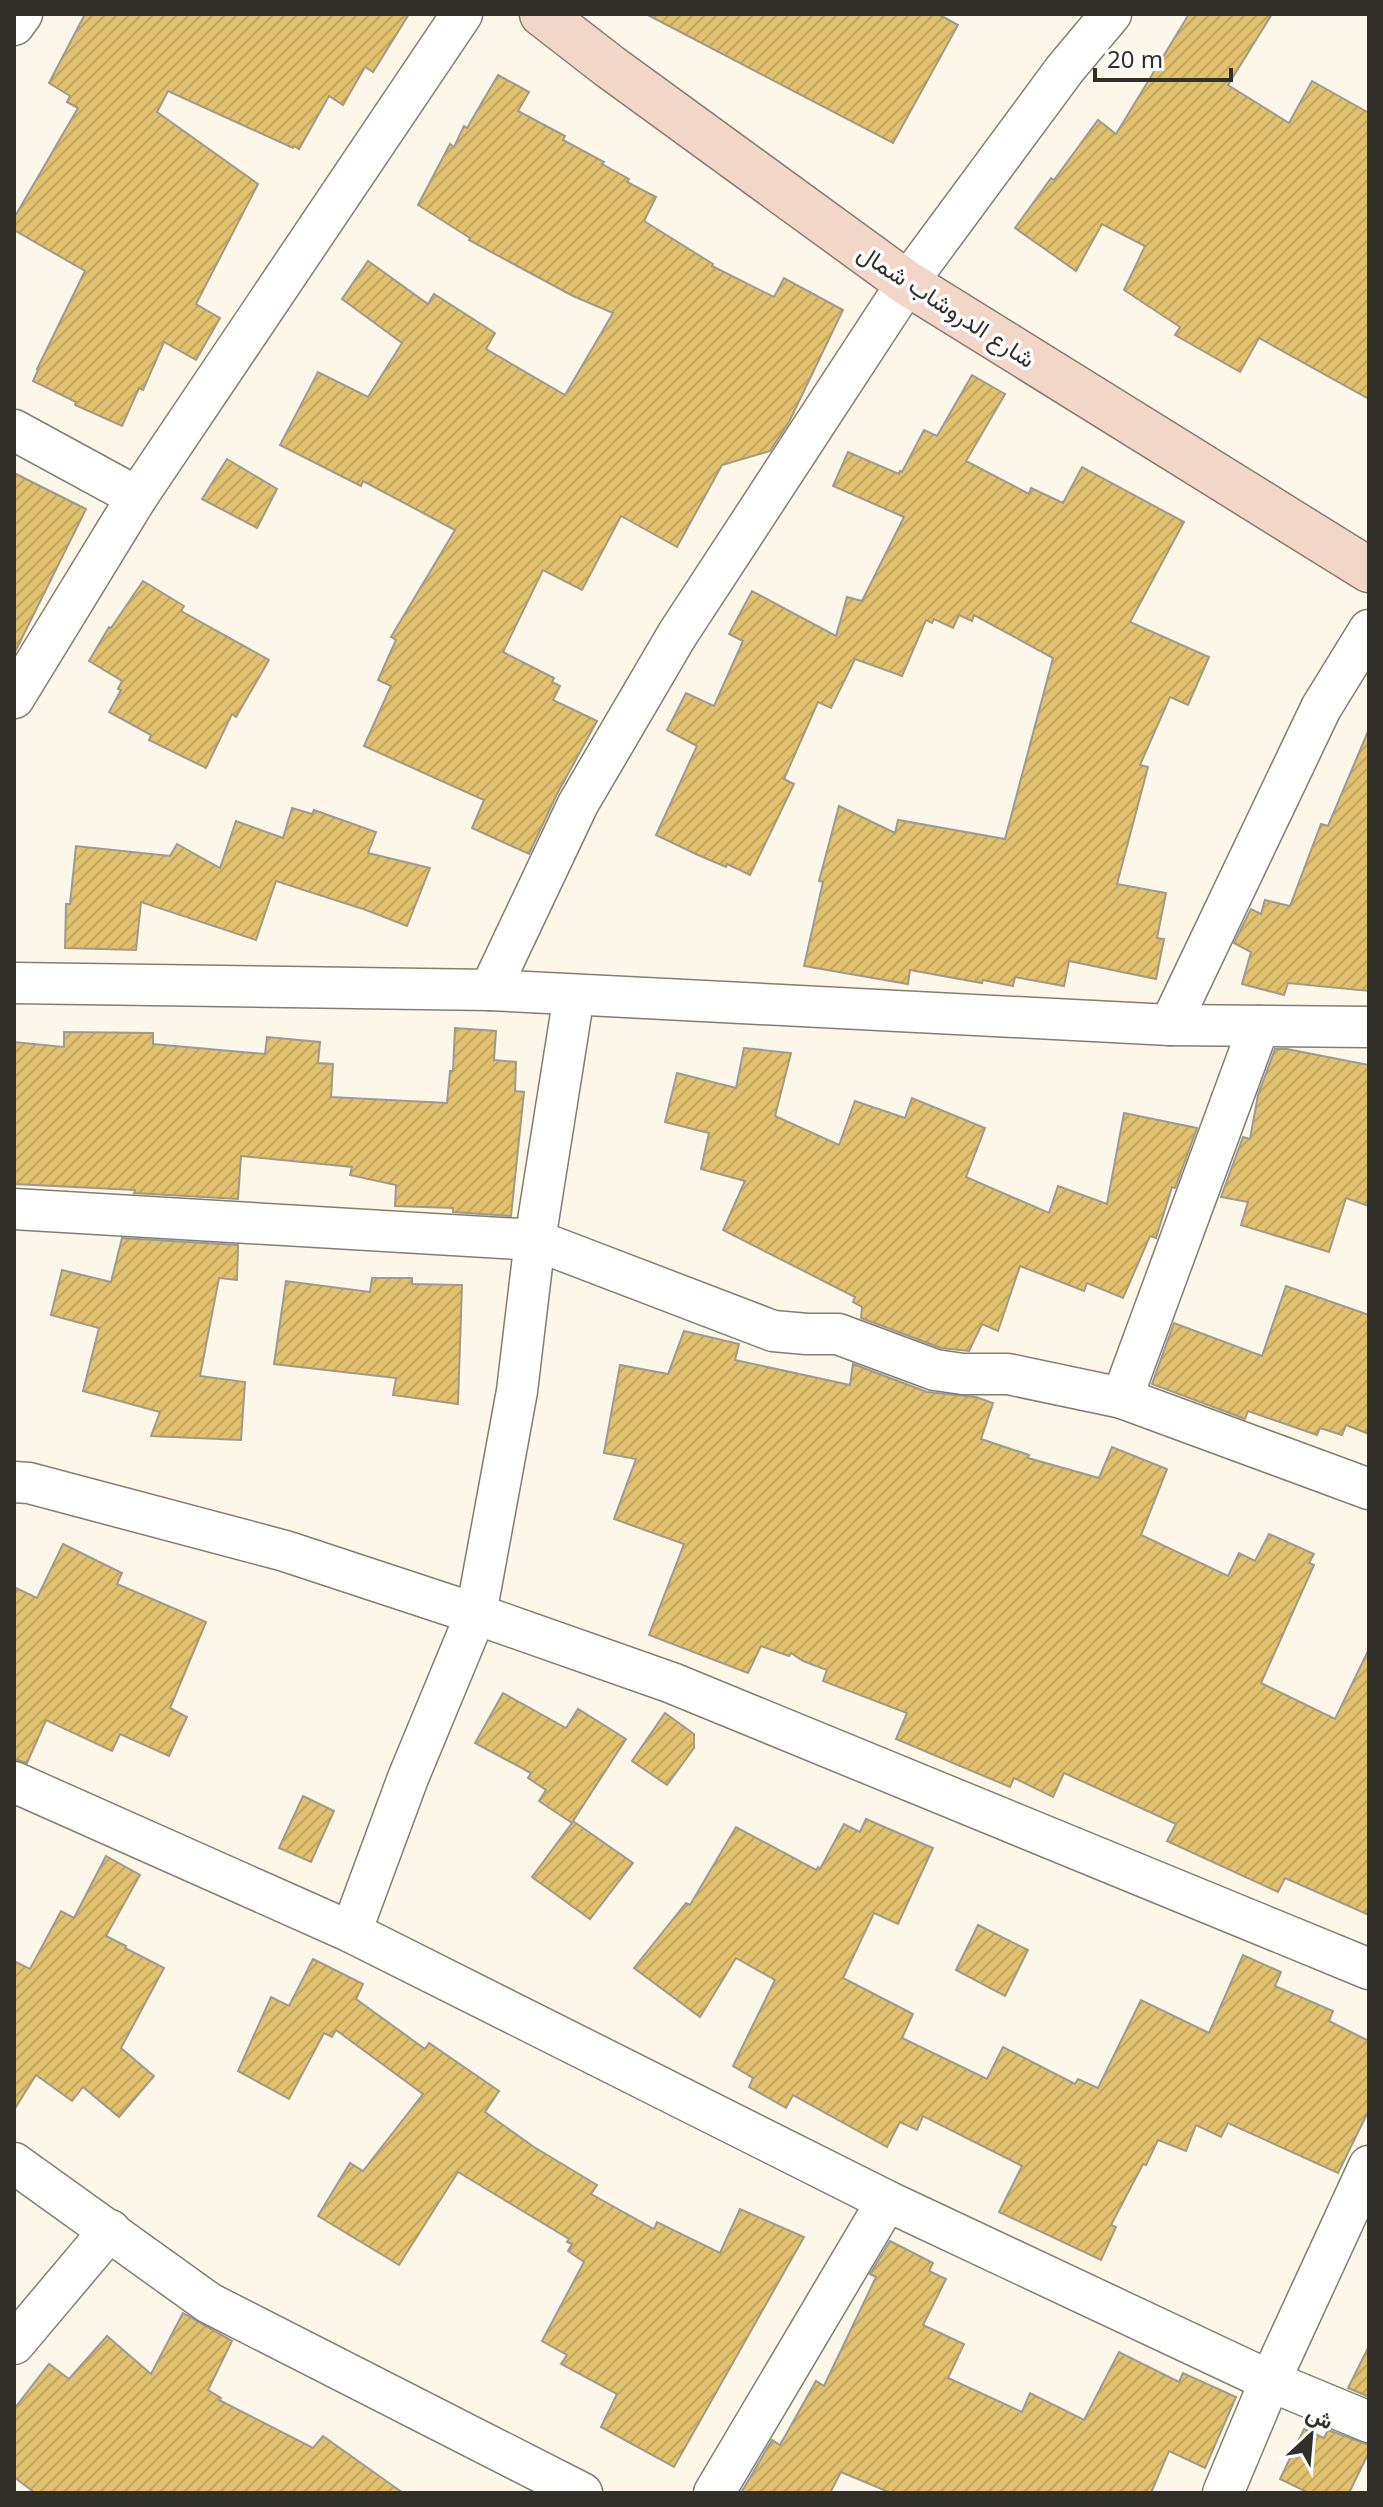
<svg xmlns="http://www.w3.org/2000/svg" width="1383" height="2507" font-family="'Noto Sans',Vazirmatn,sans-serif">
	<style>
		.building { fill: url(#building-hatch); stroke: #a09a8d; stroke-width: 2 }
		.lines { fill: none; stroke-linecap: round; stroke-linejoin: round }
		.street-casing { stroke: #837e72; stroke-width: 43 }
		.secondary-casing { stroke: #837e72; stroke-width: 47 }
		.street { stroke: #fff; stroke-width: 40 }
		.secondary { stroke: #f2d6c8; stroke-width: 44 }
		.labels { text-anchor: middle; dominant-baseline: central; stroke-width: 7; stroke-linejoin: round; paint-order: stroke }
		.street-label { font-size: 24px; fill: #312f29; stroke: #fff }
	</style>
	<defs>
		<pattern id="building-hatch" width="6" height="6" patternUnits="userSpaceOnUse" patternTransform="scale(2)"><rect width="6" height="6" fill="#e2c16e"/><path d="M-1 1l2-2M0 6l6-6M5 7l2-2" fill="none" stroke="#c2a65f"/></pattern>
	</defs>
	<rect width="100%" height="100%" fill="#fcf7e9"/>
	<g class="building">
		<path d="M85,14H409L373,72L365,67L343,105L329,96L299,149L294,146L293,148L168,91L157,112L258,184L196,304L220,318L196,360L164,342L143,390L139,388L122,426L75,405L76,402L33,381L38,370L37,369L85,271L14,230V218L78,108L67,102L70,96L49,83Z"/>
		<path d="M646,14H938L958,25L893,143Z"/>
		<path d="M1189,14H1272L1228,85L1289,123L1312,81L1369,113V399L1259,338L1240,372L1175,335L1180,327L1124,290L1145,246L1102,224L1076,271L1015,228L1051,178L1054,180L1098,120L1116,134Z"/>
		<path d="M498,75L529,92L518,111L565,136L563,140L604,162L602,164L629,179L627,182L656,197L644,221L713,264L712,266L774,297L784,278L843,310L789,422L770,451L722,465L677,547L621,516L582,590L543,570L503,652L554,678L552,682L560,686L553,700L597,721L557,794L529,854L472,828L484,800L364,746L391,686L378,680L396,640L391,637L455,530L363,481L361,486L280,445L318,372L368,397L402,343L342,299L368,261L428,304L434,294L495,333L486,349L565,395L613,313L573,296L469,240L470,238L418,205L450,144L454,147L464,126L467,128Z"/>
		<path d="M972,375L1005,394L966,461L1029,494L1031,488L1063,503L1082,467L1184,522L1130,622L1209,657L1188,705L1170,697L1140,765L1148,767L1117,884L1166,893L1157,938L1164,939L1156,979L1069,961L1064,986L1015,977L1013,986L983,980L982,983L910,970L908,984L804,966L823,882L819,881L839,806L895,833L898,820L1005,839L1053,658L974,615L972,621L959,615L953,628L934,619L932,623L926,620L902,676L855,659L831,708L818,702L784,779L794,784L750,875L727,864L726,867L698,855L656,835L697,746L667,730L686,693L714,706L743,641L729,634L752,591L836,636L847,597L862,601L904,517L833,486L848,452L899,474L900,471L902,472L924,430L937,436Z"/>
		<path d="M227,459L277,489L257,528L202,499Z"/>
		<path d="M14,473L86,509L14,654Z"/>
		<path d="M143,581L184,606L181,611L269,660L236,717L232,714L206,768L149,740L151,735L109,712L121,690L118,689L122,681L89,661L109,627L111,628Z"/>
		<path d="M1369,729V991L1288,983L1284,995L1242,984L1251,952L1234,943L1251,909L1261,914L1265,900L1290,906L1321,824L1328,826Z"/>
		<path d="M292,808L312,814L314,810L376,832L368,853L430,868L407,926L366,910L276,881L256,940L141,902L136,950L65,948L66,904H70L76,846L170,856L177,844L220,868L236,821L283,838Z"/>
		<path d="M455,1028L496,1031L494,1060L516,1062L515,1091L524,1092L511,1216L453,1212V1208L395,1206L396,1185L350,1175L352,1167L241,1156L238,1199L134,1193L135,1190L14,1184V1042L64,1047V1032L153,1033V1044L265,1054L267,1037L320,1042L318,1063L333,1064L331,1097L447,1103L450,1071H453Z"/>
		<path d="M744,1048L791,1053L775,1116L839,1145L855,1101L905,1118L912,1098L985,1128L966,1177L1049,1213L1058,1186L1107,1204L1124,1113L1197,1128L1175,1188L1172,1187L1156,1238L1150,1236L1123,1298L1087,1283L1084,1291L1020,1266L998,1331L982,1324L969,1351L941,1348L861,1318L862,1307L853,1302L855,1297L723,1230L745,1181L701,1169L709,1133L665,1122L677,1073L736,1088Z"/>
		<path d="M1275,1049H1287L1369,1065V1206L1346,1198L1329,1252L1241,1225L1248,1202L1221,1197L1243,1137L1250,1139L1258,1095Z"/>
		<path d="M122,1238L238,1245L237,1280L219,1278L200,1376L245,1382L241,1440L151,1436L160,1412L83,1391L99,1328L51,1315L62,1270L111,1282Z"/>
		<path d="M372,1278H412V1284L462,1285L458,1404L393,1395L396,1378L274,1364L286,1281L370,1292Z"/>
		<path d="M1286,1286L1369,1315V1434L1346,1425L1342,1435L1320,1428L1317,1435L1248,1411L1245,1419L1152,1384L1174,1323L1262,1356Z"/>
		<path d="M684,1331L739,1344L735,1360L850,1385L853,1364L927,1392L976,1397L993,1403L981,1439L1029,1455L1028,1458L1099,1478L1112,1447L1167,1469L1141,1535L1228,1576L1239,1553L1255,1561L1269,1534L1314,1554L1309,1563L1314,1565L1261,1683L1335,1719L1369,1649V1915L1285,1878L1278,1892L1167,1841L1176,1824L1064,1773L1053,1797L1014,1778L1010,1787L896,1739L907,1713L823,1681L827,1670L803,1661L791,1653L789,1656L761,1646L748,1673L649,1635L684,1544L614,1519L636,1459L604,1453L620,1365L668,1374Z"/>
		<path d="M63,1544L122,1573L117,1584L206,1622L170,1708L187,1717L169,1756L120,1734L112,1751L46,1720L27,1763L14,1759V1587L37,1598Z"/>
		<path d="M503,1693L566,1728L578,1709L626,1739L573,1821L633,1863L590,1919L532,1877L572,1823L539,1801L546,1790L528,1778L531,1773L475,1743Z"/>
		<path d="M665,1713L694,1734V1748L667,1785L632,1761Z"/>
		<path d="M303,1796L334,1811L311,1862L279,1848Z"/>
		<path d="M866,1819L933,1848L898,1924L874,1913L843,1978L913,2014L902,2038L987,2079L1003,2047L1075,2084L1078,2079L1098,2088L1141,2000L1209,2033L1243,1955L1281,1972L1275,1986L1333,2011L1329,2021L1369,2041V2110L1338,2173L1228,2123L1221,2137L1196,2125L1186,2151L1158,2140L1146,2165L1143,2164L1111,2225L1116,2227L1101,2260L999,2212L1022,2166L923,2116L917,2130L900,2122L887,2147L793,2095L786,2108L749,2087L753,2078L733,2066L775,1980L736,1958L700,2017L634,1968L686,1903L690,1905L736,1827L816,1870L818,1867L820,1869L844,1824L860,1832Z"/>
		<path d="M106,1856L140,1875L106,1936L126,1946L125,1948L164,1968L121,2048L154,2076L119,2117L83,2087L72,2101L36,2075L14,2110V1961L30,1969L61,1911L74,1918Z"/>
		<path d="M978,1925L1028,1950L1005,1996L956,1970Z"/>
		<path d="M313,1959L363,1984L356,1999L425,2049L429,2043L499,2091L485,2112L534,2147L597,2185L591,2194L654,2229L657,2222L720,2253L740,2209L804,2237L674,2467L601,2427L617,2394L561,2364L567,2355L542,2341L584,2262L568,2251L572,2244L567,2242L569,2239L458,2172L399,2265L318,2216L350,2163L363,2171L423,2094L336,2030L332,2037L324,2033L289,2099L238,2071L271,1997L289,2006Z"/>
		<path d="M890,2241L933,2263L929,2271L946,2279L923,2325L964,2344L948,2378L1022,2412L1030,2393L1084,2420L1119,2352L1179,2382L1183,2373L1236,2397L1205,2468L1169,2451L1151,2493H891L841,2472L830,2493H741L772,2440L780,2445L816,2381L824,2386L876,2277L870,2274Z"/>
		<path d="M183,2313L232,2341L208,2390L221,2398L219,2400L313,2448L323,2436L403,2493H35L14,2477V2409L49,2364L69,2379L107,2336L151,2374Z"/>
		<path d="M1369,2346V2397L1348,2388Z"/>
		<path d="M1304,2429L1324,2438L1328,2430L1369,2445V2452L1349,2493H1309L1280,2479Z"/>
	</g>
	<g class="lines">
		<g class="street-casing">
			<g id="street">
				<path d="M14,25L22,14"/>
				<path d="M14,430L137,497"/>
				<path d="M14,698L137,497L462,14"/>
				<path d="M14,983L490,990L1170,1025L1369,1027"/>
				<path d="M490,990L578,804L677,635L907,283L1065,69L1111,14"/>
				<path d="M1170,1025L1321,708L1369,630"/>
				<path d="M14,1209L535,1240L773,1331L807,1334H838L935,1370L963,1374H1008L1122,1398L1369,1489"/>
				<path d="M1122,1398L1259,1026"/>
				<path d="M14,1482L29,1483L285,1551L476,1614L672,1683L1369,1969"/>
				<path d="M14,1782L351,1932L887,2201L1270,2381L1369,2422"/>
				<path d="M351,1932L408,1778L476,1614L517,1391L535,1240L574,995"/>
				<path d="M14,2163L209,2303L582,2493"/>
				<path d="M14,2344L110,2230"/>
				<path d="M714,2493L887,2201"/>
				<path d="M1223,2493L1270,2381L1369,2166"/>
			</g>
		</g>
		<g class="secondary-casing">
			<path id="secondary" d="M542,14L609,66L907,283L1369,570"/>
		</g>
		<use href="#street" class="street"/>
		<use href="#secondary" class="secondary"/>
	</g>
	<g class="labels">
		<g class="street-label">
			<text transform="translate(947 305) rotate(33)">شارع الدروشاب شمال</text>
		</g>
	</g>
	<rect width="1383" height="2507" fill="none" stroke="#312f29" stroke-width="32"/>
	<g transform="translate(1311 2435) rotate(26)" stroke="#ffffff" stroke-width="6" paint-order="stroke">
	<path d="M0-6L14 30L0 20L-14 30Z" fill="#312f29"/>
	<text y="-12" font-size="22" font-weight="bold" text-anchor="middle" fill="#312f29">ش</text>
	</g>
	<path d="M1095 68v12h136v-12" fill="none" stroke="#312f29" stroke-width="4"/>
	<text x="1107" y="68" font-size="24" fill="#312f29" stroke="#ffffff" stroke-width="6" paint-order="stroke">20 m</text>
</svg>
